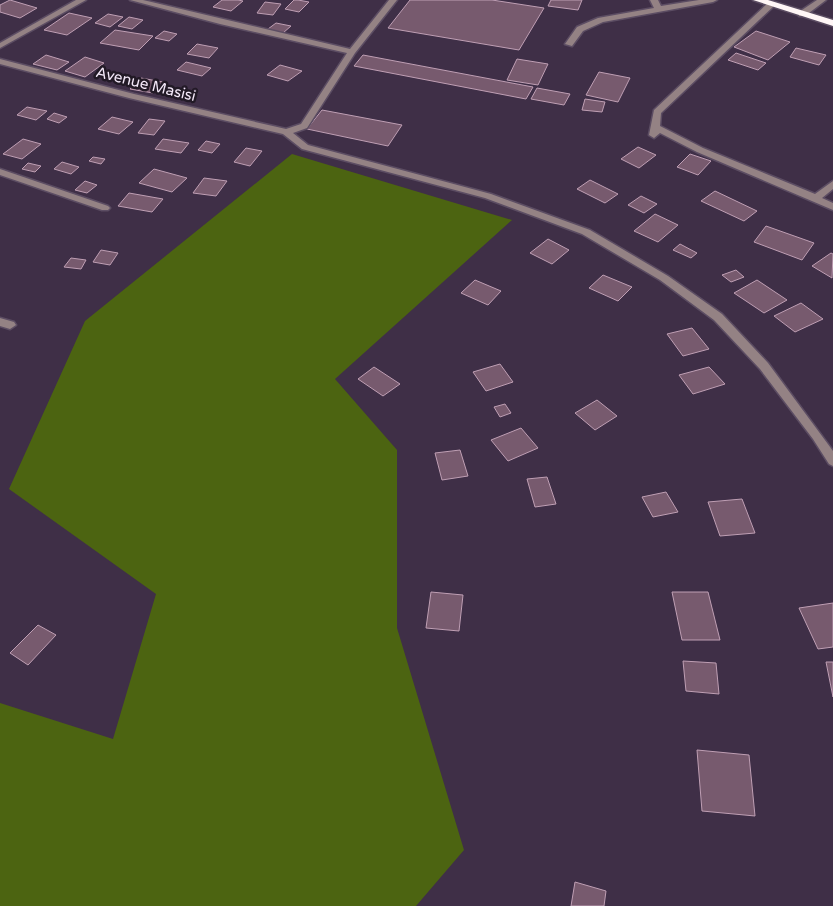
<svg xmlns="http://www.w3.org/2000/svg" width="833" height="906" font-family="'Varela Round',sans-serif">
	<style>
		.green { fill: #4c6411 }
		.building { fill: #775a6e; stroke: #bf9fb4 }
		.lines { fill: none; stroke-linecap: round; stroke-linejoin: round }
		.minor-casing { stroke: #5c4d63; stroke-width: 3 }
		.highway-casing { stroke: #5c4d63; stroke-width: 3 }
		.minor { fill: #948284; fill-rule: evenodd }
		.highway { fill: #fff6f6; fill-rule: evenodd }
		.labels { text-anchor: middle; dominant-baseline: central; stroke-width: 5; stroke-linejoin: round; paint-order: stroke }
		.far-street-label { font-size: 15px; fill: #f4e9f9; stroke: #221a26 }
	</style>
	<rect width="100%" height="100%" fill="#3f2f47"/>
	<path class="green" d="M292,154L512,220L335,379L397,450V628L464,850L416,906H0V703L113,739L156,594L9,489L85,321Z"/>
	<g class="building">
		<path d="M10,0L37,8L20,18L0,12V5Z"/>
		<path d="M222,0H238L243,1L231,11L213,7Z"/>
		<path d="M294,0H298L309,2L299,12L285,9Z"/>
		<path d="M410,0H492L544,8L519,50L388,28Z"/>
		<path d="M551,0H582L578,10L548,6Z"/>
		<path d="M265,2L281,4L273,15L257,13Z"/>
		<path d="M69,13L92,18L67,35L44,30Z"/>
		<path d="M108,14L123,17L110,27L95,23Z"/>
		<path d="M129,17L143,20L132,29L118,26Z"/>
		<path d="M276,23L291,26L283,33L268,29Z"/>
		<path d="M115,30L153,36L139,50L100,43Z"/>
		<path d="M164,31L177,34L169,41L155,38Z"/>
		<path d="M756,31L790,42L768,60L734,47Z"/>
		<path d="M197,44L218,48L209,58L187,54Z"/>
		<path d="M796,48L826,55L819,65L790,57Z"/>
		<path d="M736,53L766,63L758,70L728,60Z"/>
		<path d="M46,55L69,62L57,70L33,64Z"/>
		<path d="M363,55L533,87L526,99L354,66Z"/>
		<path d="M85,57L104,63L85,77L65,71Z"/>
		<path d="M517,59L548,64L538,85L507,80Z"/>
		<path d="M186,62L211,68L202,76L177,70Z"/>
		<path d="M280,65L302,71L288,81L267,75Z"/>
		<path d="M599,72L630,78L618,102L586,95Z"/>
		<path d="M141,78L163,82L153,93L130,89Z"/>
		<path d="M537,88L570,94L564,105L531,99Z"/>
		<path d="M585,99L605,102L602,112L582,110Z"/>
		<path d="M27,107L47,111L36,120L17,115Z"/>
		<path d="M322,110L402,125L388,146L307,129Z"/>
		<path d="M54,113L67,117L59,123L47,119Z"/>
		<path d="M112,117L133,122L119,134L98,129Z"/>
		<path d="M149,119L165,121L154,135L138,133Z"/>
		<path d="M23,139L41,144L22,159L3,154Z"/>
		<path d="M163,139L189,143L181,153L155,149Z"/>
		<path d="M206,141L220,144L212,153L198,150Z"/>
		<path d="M638,147L656,155L639,168L621,159Z"/>
		<path d="M246,148L262,151L250,166L234,162Z"/>
		<path d="M690,154L711,161L698,175L677,167Z"/>
		<path d="M93,157L105,159L101,164L89,161Z"/>
		<path d="M62,162L79,167L71,174L54,169Z"/>
		<path d="M28,163L41,166L35,172L22,169Z"/>
		<path d="M154,169L187,178L172,192L139,183Z"/>
		<path d="M204,178L227,181L216,196L193,193Z"/>
		<path d="M590,180L618,194L605,203L577,189Z"/>
		<path d="M85,181L97,185L87,193L75,190Z"/>
		<path d="M715,191L757,211L744,221L701,201Z"/>
		<path d="M129,193L163,199L152,212L118,206Z"/>
		<path d="M641,196L657,204L644,213L628,205Z"/>
		<path d="M655,214L678,225L658,242L634,231Z"/>
		<path d="M766,226L814,243L802,260L754,242Z"/>
		<path d="M548,239L569,250L552,264L530,253Z"/>
		<path d="M680,244L697,253L691,258L673,250Z"/>
		<path d="M101,250L118,253L110,265L93,262Z"/>
		<path d="M831,253L833,254L832,278L812,266Z"/>
		<path d="M71,258L86,260L81,269L64,267Z"/>
		<path d="M736,270L744,277L731,282L722,275Z"/>
		<path d="M603,275L632,287L618,301L589,288Z"/>
		<path d="M475,280L501,291L488,305L461,293Z"/>
		<path d="M757,280L787,300L764,313L734,293Z"/>
		<path d="M801,303L823,319L795,332L774,316Z"/>
		<path d="M692,328L709,349L683,356L667,334Z"/>
		<path d="M500,364L513,382L486,391L473,372Z"/>
		<path d="M374,367L400,384L383,396L358,379Z"/>
		<path d="M709,367L725,384L693,394L679,375Z"/>
		<path d="M597,400L617,416L595,430L575,413Z"/>
		<path d="M505,404L511,413L500,417L494,407Z"/>
		<path d="M521,428L538,448L508,461L491,440Z"/>
		<path d="M460,450L468,476L442,480L435,453Z"/>
		<path d="M547,477L556,504L535,507L527,479Z"/>
		<path d="M666,492L678,512L653,517L642,497Z"/>
		<path d="M742,499L755,533L720,536L708,502Z"/>
		<path d="M431,592L463,595L459,631L426,628Z"/>
		<path d="M672,592H708L720,640H682Z"/>
		<path d="M833,603V647L818,649L799,608Z"/>
		<path d="M38,625L56,635L28,665L10,653Z"/>
		<path d="M683,661L716,663L719,694L686,691Z"/>
		<path d="M826,662H833V697Z"/>
		<path d="M697,750L749,755L755,816L702,811Z"/>
		<path d="M575,882L606,891L604,906H571Z"/>
	</g>
	<g class="lines">
		<g class="minor-casing">
			<g id="minor">
				<path d="M76,0H86L0,48V43Z"/>
				<path d="M130,0H143L350,49L389,0H397L355,53L307,128L293,133L308,145L491,194L590,230L668,276L722,314L768,363L833,451V466L829,464L813,439L760,369L714,320L660,280L582,234L485,198L302,149L283,134L129,98L0,64V59L134,94L286,129L301,124L347,53L220,24Z"/>
				<path d="M650,0H658L661,6L699,0H717L713,2L603,22L583,31L572,46L565,44L577,27L598,18L654,8Z"/>
				<path d="M817,0H826L805,16H799V12Z"/>
				<path d="M769,2L776,4L661,113L660,126L703,148L815,194L833,181V189L822,198L833,203V210L697,152L660,133L654,138L649,135L654,110Z"/>
				<path d="M0,169L108,206L110,208L108,210H102L0,175Z"/>
				<path d="M0,318L14,322L16,325L10,329L0,326Z"/>
			</g>
		</g>
		<g class="highway-casing">
			<path id="highway" d="M753,0H768L833,20V26Z"/>
		</g>
		<use href="#minor" class="minor"/>
		<use href="#highway" class="highway"/>
	</g>
	<g class="labels">
		<g class="far-street-label">
			<text transform="translate(146 84) rotate(14)">Avenue Masisi</text>
		</g>
	</g>
</svg>
